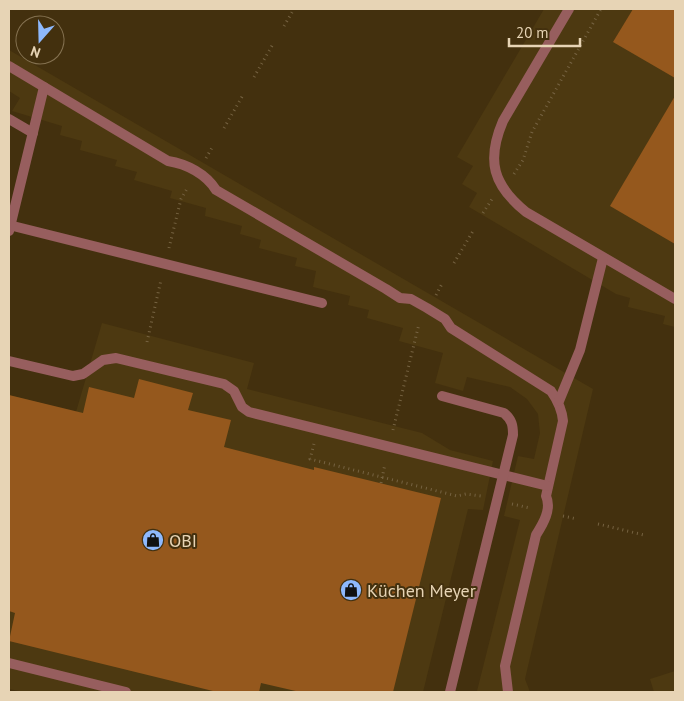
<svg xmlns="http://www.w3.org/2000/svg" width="684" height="701" font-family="'PT Sans',sans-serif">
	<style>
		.built { fill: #4d3911 }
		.building { fill: #95581d }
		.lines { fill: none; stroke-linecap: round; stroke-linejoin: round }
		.path { stroke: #766342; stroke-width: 3; stroke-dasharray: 1 4; stroke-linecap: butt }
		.lane { stroke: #975e5e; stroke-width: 10 }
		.labels { text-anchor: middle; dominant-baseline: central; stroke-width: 4; stroke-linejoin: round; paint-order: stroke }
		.poi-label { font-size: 18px; fill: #e7d4b5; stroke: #43300e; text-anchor: start }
	</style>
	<rect width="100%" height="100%" fill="#43300e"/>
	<g class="built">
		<path d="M544,9H675V327L663,324L665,316L628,307L630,298L616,294L469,207L477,193L462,184L473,166L457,157Z"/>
		<path d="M9,50L593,389L525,679L530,692L477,691L520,520L504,516L518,456L534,459L540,433L538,414L527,399L510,387L467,377L463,391L435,383L443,353L399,341L403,328L367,318L369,310L348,305L350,296L313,287L316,271L295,266L297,258L259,248L261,240L240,234L242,226L205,216L206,208L170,198L172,191L134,180L137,172L115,166L117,160L80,150L82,141L60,135L62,126L12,111L20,98L9,91Z"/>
		<path d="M102,323L254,363L247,389L422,433L450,450L493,461L483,510L468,509L423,692H24L9,689V395L76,412Z"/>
		<path d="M675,671V692H654L650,679Z"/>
	</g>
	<g class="building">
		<path d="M633,9H675V78L613,42Z"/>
		<path d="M675,96V244L610,206Z"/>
		<path d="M139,379L193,393L188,410L231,420L224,447L314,470V467L441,498L393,692H300L261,683L259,692H217L9,641L15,613L9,611V395L83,413L89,387L134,398Z"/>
	</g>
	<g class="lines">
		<g class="path">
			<path d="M284,26L294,9"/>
			<path d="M254,77L273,44"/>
			<path d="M224,128L243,95"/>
			<path d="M206,158L213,146"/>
			<path d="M514,174L523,160L532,132L601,9"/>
			<path d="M483,213L492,199"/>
			<path d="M169,248L181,199L188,187"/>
			<path d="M454,263L473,231"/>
			<path d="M436,295L443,282"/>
			<path d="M147,342L161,280"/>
			<path d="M393,430L419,324"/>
			<path d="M314,444L310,459L457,496L466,494L481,496"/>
			<path d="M381,483L385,464"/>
			<path d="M512,504L530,508"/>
			<path d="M563,516L577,519"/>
			<path d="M598,524L644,535"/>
		</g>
		<g class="lane">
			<path d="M569,9L503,121C486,161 493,185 526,212L675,299"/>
			<path d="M9,66L168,161C187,164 206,174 216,190L386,289L400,298L411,299L427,308L445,319L451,328L551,391C558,401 562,409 563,421L546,496C552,509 543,524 536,535L505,666L508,692"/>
			<path d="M9,119L33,133"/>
			<path d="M9,225L322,303"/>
			<path d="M9,231L44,87"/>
			<path d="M9,361L73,376L83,374L103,360L116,358L224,384L234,391L242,407L249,412L548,486"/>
			<path d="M442,396L504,413C512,420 513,425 513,435L450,692"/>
			<path d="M559,401L580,350L603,258"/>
			<path d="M9,663L126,692"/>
		</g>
	</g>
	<defs>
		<g id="shop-disc" transform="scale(1.125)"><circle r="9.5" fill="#8eb9fd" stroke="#43300e"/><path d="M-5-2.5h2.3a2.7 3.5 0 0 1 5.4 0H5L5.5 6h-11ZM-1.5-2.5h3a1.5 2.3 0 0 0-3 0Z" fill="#111"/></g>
	</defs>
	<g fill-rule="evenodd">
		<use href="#shop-disc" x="153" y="540"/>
		<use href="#shop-disc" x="351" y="590"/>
	</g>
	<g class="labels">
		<g class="poi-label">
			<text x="169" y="540">OBI</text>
			<text x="367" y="590">Küchen Meyer</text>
		</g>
	</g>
	<rect width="684" height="701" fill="none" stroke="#e7d4b5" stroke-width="20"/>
	<g transform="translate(40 40) rotate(200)"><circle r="24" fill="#43300e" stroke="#857251"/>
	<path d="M0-4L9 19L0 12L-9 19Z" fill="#8eb9fd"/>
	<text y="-8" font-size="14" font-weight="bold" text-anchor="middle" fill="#e7d4b5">N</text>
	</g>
	<path d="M509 38v8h71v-8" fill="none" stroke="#e7d4b5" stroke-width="2.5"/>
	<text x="516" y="38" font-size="15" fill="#e7d4b5" stroke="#43300e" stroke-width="4" paint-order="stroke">20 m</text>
</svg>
